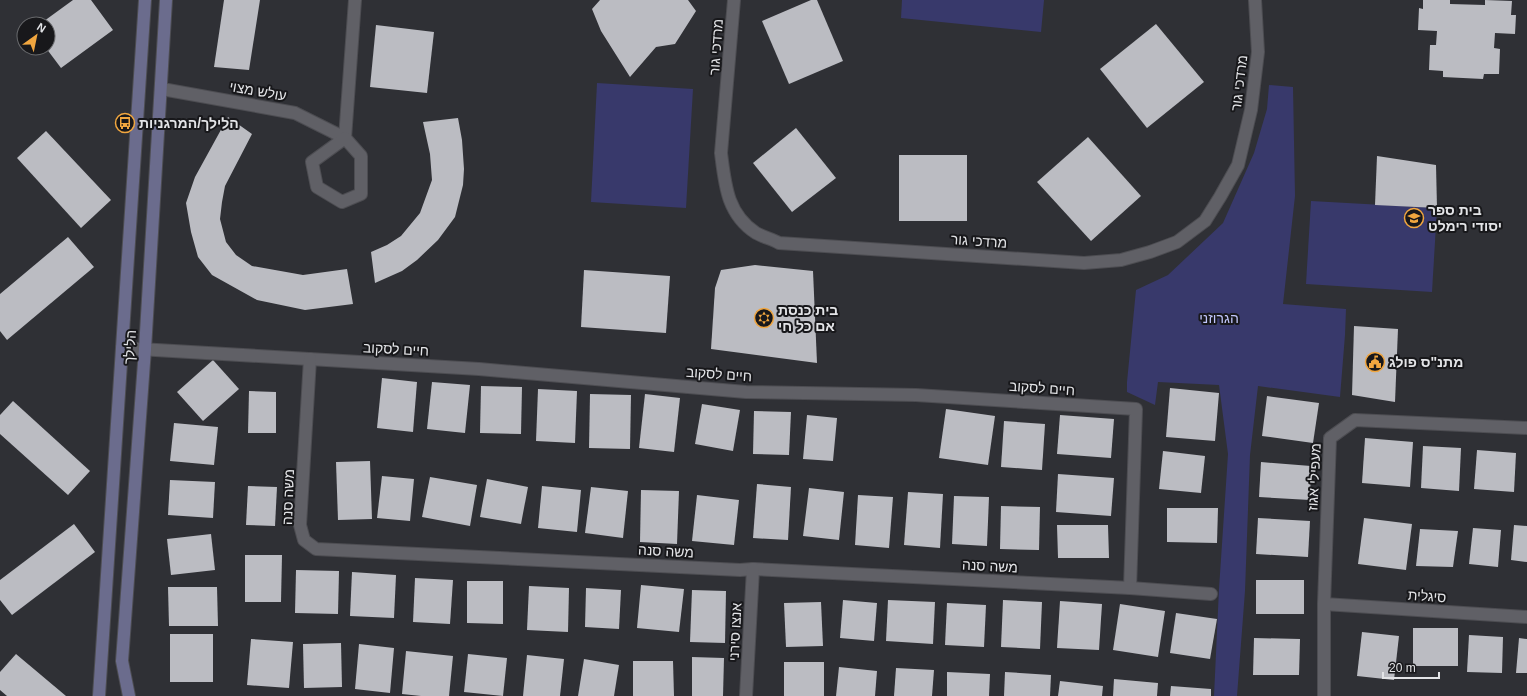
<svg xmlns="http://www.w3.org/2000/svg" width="1527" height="696" font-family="Helvetica,Heebo,sans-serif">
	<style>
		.green { fill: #38396b }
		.building { fill: #bbbcc2 }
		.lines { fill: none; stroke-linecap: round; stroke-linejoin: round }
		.street-casing { stroke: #4d4d52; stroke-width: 14 }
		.secondary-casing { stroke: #4d4d52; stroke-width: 14 }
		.street { stroke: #606066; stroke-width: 12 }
		.secondary { stroke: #6b6c8d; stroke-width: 12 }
		.labels { text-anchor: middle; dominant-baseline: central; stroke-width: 4; stroke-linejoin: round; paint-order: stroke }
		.street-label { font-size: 14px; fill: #e3e4e7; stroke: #18181b }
		.poi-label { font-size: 14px; font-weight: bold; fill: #e3e4e7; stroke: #18181b; text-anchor: start }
		.park-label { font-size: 14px; fill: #c2c7fc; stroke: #18181b }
	</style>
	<rect width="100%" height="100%" fill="#2f3035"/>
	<g class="green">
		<path d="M902,0H1044L1041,32L901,18Z"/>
		<path d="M597,83L693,89L686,208L591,202Z"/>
		<path d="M1269,85L1293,87L1295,196L1283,304L1346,309L1345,335L1340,397L1258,386L1250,455L1245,591L1237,696H1214L1219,589L1228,454L1219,385L1158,382L1155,405L1127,392V382L1136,290L1168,275L1223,223L1254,153L1267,109Z"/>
		<path d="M1311,201L1437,208L1432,292L1306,284Z"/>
	</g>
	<g class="building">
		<path d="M73,0H91L113,30L61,68L46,48H48V24H40Z"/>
		<path d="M224,0H260L249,70L214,67Z"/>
		<path d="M600,0H688L696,11L675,44L656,47L630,77L601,31L592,9Z"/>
		<path d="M811,0H817L843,61L789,84L762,21Z"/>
		<path d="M1423,0H1450V4L1485,5V0L1512,1L1511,15H1516L1515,34L1495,33L1494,48L1500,49L1499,74H1484L1483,79L1443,77V71L1429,70L1430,45H1436L1437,31L1418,30L1419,8L1423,9Z"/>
		<path d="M1156,24L1204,82L1147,128L1100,69Z"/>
		<path d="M376,25L434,32L427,93L370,87Z"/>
		<path d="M228,117L252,134L225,186L222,202L220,219L226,242L236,255L252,266L303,275L347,269L353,304L305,310L257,300L212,275L198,257L191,232L186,203L195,177Z"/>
		<path d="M458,118L462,140L464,169L463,185L455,217L438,240L417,260L402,271L375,283L371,252L387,245L401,236L420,213L432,180L430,154L423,122Z"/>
		<path d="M796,128L836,178L792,212L753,163Z"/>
		<path d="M46,131L111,200L81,228L17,158Z"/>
		<path d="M1088,137L1141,196L1091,241L1037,182Z"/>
		<rect x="899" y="155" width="68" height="66"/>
		<path d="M1377,156L1436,165L1437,208L1375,205Z"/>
		<path d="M68,237L94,267L7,340L0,331V294Z"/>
		<path d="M755,265L813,271L817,363L711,349L715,288L721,270Z"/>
		<path d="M584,270L670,276L666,333L581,327Z"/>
		<path d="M1354,326L1398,329L1395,402L1352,395Z"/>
		<path d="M213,360L239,389L203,421L177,392Z"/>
		<path d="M382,378L417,382L413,432L377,428Z"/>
		<path d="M432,382L470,385L465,433L427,429Z"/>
		<path d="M481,386L522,387L521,434L480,433Z"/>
		<path d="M1170,388L1219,393L1215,441L1166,437Z"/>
		<path d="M538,389L577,391L575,443L536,441Z"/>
		<path d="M249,391L276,392V433H248Z"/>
		<path d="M590,394L631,395L630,449L589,448Z"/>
		<path d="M645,394L680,398L674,452L639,448Z"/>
		<path d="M1267,396L1319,403L1313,443L1262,436Z"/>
		<path d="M13,401L90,471L68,495L0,434V415Z"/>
		<path d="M702,404L740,410L733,451L695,444Z"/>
		<path d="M946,409L995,416L988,465L939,458Z"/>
		<path d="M754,411L791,412L789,455L753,454Z"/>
		<path d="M807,415L837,418L833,461L803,459Z"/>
		<path d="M1060,415L1114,419L1111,458L1057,454Z"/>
		<path d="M1004,421L1045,424L1042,470L1001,467Z"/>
		<path d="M174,423L218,427L214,465L170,461Z"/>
		<path d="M1365,438L1413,442L1410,487L1362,483Z"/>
		<path d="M1423,446L1461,448L1459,491L1421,488Z"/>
		<path d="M1477,450L1516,453L1514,492L1474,489Z"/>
		<path d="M1163,451L1205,456L1201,493L1159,489Z"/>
		<path d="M370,461L372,519L338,520L336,462Z"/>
		<path d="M1261,462L1311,466L1310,500L1259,497Z"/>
		<path d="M1058,474L1114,478L1111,516L1056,512Z"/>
		<path d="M382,476L414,479L410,521L377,518Z"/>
		<path d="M430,477L477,485L470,526L422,517Z"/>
		<path d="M487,479L528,487L521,524L480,517Z"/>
		<path d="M170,480L215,482L213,518L168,515Z"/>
		<path d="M757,484L791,487L788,540L753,538Z"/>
		<path d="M248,486L277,487L275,526L246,525Z"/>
		<path d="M542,486L581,490L577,532L538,528Z"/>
		<path d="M591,487L628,491L623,538L585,533Z"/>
		<path d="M809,488L844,492L839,540L803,536Z"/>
		<path d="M641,490L679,491L677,544L640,542Z"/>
		<path d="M908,492L943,494L940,548L904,545Z"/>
		<path d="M697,495L739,500L734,545L692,541Z"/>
		<path d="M858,495L893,497L889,548L855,545Z"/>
		<path d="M954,496L989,497L987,546L952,544Z"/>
		<path d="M1001,506L1040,507L1039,550L1000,549Z"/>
		<path d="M1167,508H1218L1217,543L1167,542Z"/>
		<path d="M1258,518L1310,521L1308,557L1256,554Z"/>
		<path d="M1364,518L1412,524L1406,570L1358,564Z"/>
		<path d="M74,524L95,552L12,615L0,600V580Z"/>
		<path d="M1057,525H1108L1109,558H1058Z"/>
		<path d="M1514,525L1527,526V562L1511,560Z"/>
		<path d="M1473,528L1501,530L1498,567L1469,564Z"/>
		<path d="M1420,529L1458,531L1453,567L1416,566Z"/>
		<path d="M211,534L215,570L171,575L167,539Z"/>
		<path d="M245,555H282L281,602H245Z"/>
		<path d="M296,570L339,571L338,614L295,613Z"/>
		<path d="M352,572L396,575L394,618L350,616Z"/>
		<path d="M415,578L453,580L450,624L413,622Z"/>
		<rect x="1256" y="580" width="48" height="34"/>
		<path d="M467,581H503V624L467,623Z"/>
		<path d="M641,585L684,589L679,632L637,628Z"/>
		<path d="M529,586L569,588L568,632L527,630Z"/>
		<path d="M168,587H217L218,626H169Z"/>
		<path d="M586,588L621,590L619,629L585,627Z"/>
		<path d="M692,590L726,591L725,643L690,642Z"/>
		<path d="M843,600L877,603L874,641L840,638Z"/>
		<path d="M888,600L935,602L933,644L886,641Z"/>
		<path d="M1003,600L1042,602L1040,649L1001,647Z"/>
		<path d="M1060,601L1102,604L1099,650L1057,648Z"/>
		<path d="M821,602L823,646L786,647L784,603Z"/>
		<path d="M947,603L986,605L984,647L945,645Z"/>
		<path d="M1120,604L1165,611L1158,657L1113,650Z"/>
		<path d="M1176,613L1217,619L1210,659L1170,653Z"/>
		<rect x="1413" y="628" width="45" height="38"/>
		<path d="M1362,632L1399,636L1394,680L1357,676Z"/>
		<rect x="170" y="634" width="43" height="48"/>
		<path d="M1469,635L1503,637L1502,673L1467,672Z"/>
		<path d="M1254,638L1300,639L1299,675H1253Z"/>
		<path d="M1519,638L1527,639V673H1516Z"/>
		<path d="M251,639L293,642L289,688L247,685Z"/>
		<path d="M341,643L342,687L304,688L303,644Z"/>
		<path d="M359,644L394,648L390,693L355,689Z"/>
		<path d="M406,651L453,656L449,696H421L402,694Z"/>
		<path d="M16,654L66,696H7L0,690V672Z"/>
		<path d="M468,654L507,658L503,696L464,692Z"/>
		<path d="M527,655L564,659L560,696H523Z"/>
		<path d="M692,657L724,658L723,696H692Z"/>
		<path d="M584,659L619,665L614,696H578Z"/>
		<path d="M633,661H673L674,696H633Z"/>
		<rect x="784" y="662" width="40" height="34"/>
		<path d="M839,667L877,671L875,696H836Z"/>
		<path d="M896,668L934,670L932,696H894Z"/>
		<path d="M947,672L990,674L989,696H947Z"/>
		<path d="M1005,672L1051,675L1050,696H1004Z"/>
		<path d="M1114,679L1158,683L1157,696H1113Z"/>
		<path d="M1060,681L1103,686L1102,696H1058Z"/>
		<path d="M1171,686L1211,689V696H1170Z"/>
	</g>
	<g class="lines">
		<g class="street-casing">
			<g id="street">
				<path d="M734,0L721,153C725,185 727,214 756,233C763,237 772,239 779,243L1084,263L1121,260L1150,252L1177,242L1205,221L1220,197L1238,165L1251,110L1258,52L1255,0"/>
				<path d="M162,89L295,113L345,138L355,0"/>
				<path d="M345,138L361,156V194L342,202L317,187L312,162Z"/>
				<path d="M122,348L479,369L746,392L916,395L1136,409L1130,588"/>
				<path d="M310,359L300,525L304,540L316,549L740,570L753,569L1130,588L1211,594"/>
				<path d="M1324,604L1527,617"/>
				<path d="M746,696L753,569"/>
				<path d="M1324,696V604L1330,438L1355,420L1527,428"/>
			</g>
		</g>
		<g class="secondary-casing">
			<g id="secondary">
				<path d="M99,696L145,0"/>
				<path d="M129,696L122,661L145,349L166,0"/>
			</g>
		</g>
		<use href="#street" class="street"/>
		<use href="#secondary" class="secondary"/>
	</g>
	<defs>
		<g id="bus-ring" transform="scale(1)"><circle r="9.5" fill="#18181b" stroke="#f1a63f" stroke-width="1.5"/><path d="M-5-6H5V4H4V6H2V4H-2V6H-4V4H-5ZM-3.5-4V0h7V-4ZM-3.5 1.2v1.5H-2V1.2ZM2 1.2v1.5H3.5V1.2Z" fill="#f1a63f"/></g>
		<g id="school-ring" transform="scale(1)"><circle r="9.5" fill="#18181b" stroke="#f1a63f" stroke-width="1.5"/><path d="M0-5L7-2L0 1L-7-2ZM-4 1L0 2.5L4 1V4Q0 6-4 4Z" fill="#f1a63f"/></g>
		<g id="synagogue-ring" transform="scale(1)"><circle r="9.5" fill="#18181b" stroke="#f1a63f" stroke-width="1.5"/><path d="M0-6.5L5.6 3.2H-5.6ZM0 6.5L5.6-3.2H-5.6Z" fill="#f1a63f"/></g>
		<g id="civic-ring" transform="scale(1)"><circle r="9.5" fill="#18181b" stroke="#f1a63f" stroke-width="1.5"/><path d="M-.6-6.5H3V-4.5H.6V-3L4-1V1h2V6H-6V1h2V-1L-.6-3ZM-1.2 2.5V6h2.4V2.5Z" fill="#f1a63f"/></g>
	</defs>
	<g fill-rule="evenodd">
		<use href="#bus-ring" x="125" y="123"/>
		<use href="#school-ring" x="1414" y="218"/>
		<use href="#synagogue-ring" x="764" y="318"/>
		<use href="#civic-ring" x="1375" y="362"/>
	</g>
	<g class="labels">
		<g class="street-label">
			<text transform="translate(716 47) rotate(-86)">מרדכי גור</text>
			<text transform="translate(1239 83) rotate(-83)">מרדכי גור</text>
			<text transform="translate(258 91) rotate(10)">עולש מצוי</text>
			<text transform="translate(979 241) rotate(4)">מרדכי גור</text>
			<text transform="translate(130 347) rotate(-86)">הלילך</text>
			<text transform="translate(396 349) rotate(3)">חיים לסקוב</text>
			<text transform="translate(719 374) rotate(4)">חיים לסקוב</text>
			<text transform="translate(1042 388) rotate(4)">חיים לסקוב</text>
			<text transform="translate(1314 477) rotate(-87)">מעפילי אגוז</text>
			<text transform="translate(288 497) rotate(-88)">משה סנה</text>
			<text transform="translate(666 551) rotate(3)">משה סנה</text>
			<text transform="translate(990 566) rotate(3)">משה סנה</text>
			<text transform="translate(1427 596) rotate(4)">סיגלית</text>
			<text transform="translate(735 632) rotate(-87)">אנצו סירני</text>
		</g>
		<g class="poi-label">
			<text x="139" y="123">הלילך/המרגניות</text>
			<text x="1428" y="210">בית ספר<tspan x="1428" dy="16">יסודי רימלט</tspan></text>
			<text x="778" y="310">בית כנסת<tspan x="778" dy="16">אם כל חי</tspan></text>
			<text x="1389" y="362">מתנ"ס פולג</text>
		</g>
		<g class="park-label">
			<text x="1219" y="318">הגרוזני</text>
		</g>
	</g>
	<g transform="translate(36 36) rotate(33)"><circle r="19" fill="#18181b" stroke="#696a6d"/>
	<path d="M0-3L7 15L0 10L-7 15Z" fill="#f1a63f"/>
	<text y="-6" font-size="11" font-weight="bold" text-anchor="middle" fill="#e3e4e7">N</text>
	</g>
	<path d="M1383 672v6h56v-6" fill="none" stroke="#e3e4e7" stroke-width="2"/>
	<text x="1389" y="672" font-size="12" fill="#e3e4e7" stroke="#18181b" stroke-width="3" paint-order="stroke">20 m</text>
</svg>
